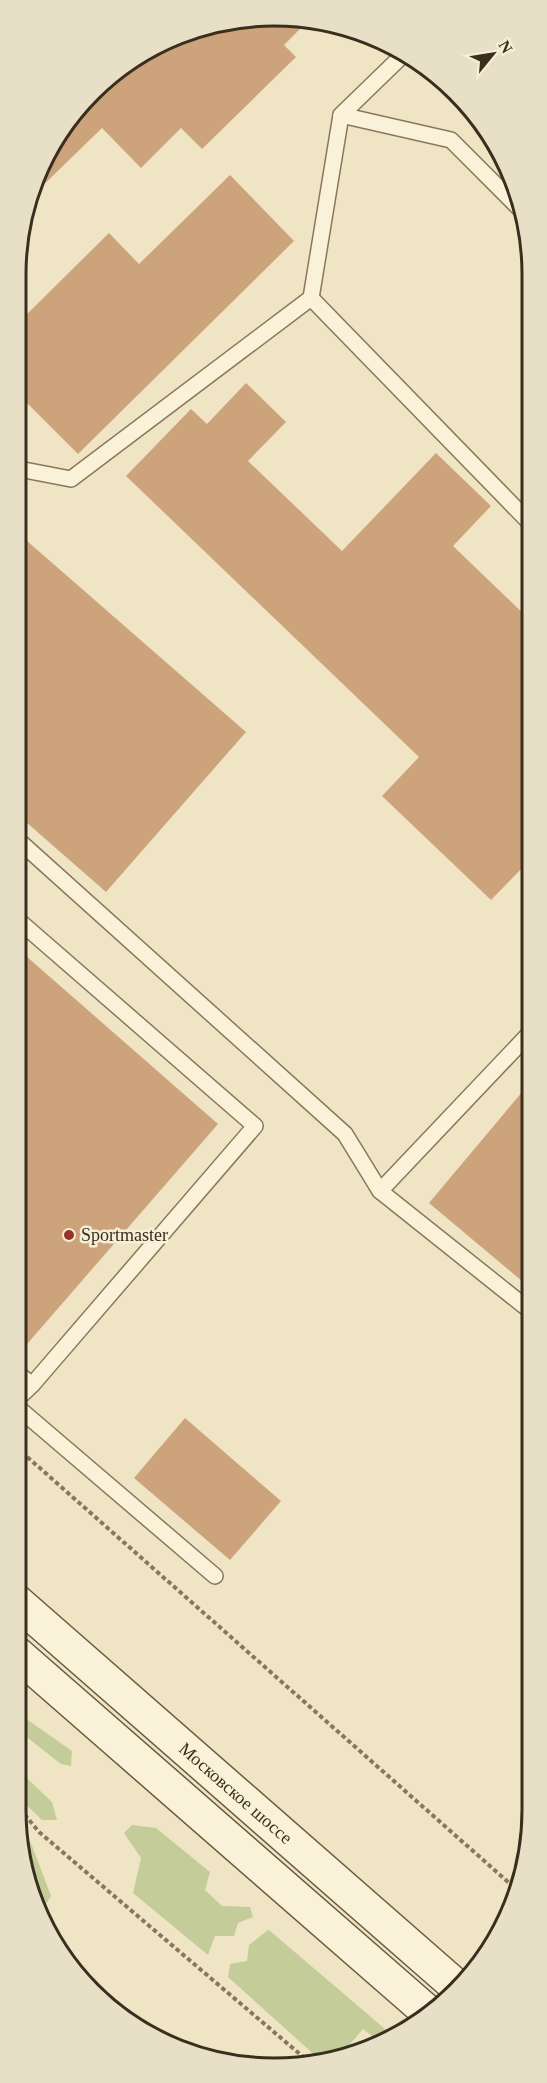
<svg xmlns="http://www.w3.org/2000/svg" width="547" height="2083" font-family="Georgia,serif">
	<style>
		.green { fill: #c4cd99 }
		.building { fill: #cda37b }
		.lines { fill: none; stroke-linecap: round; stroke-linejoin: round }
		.lane-casing { stroke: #8a775b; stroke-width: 18 }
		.secondary-casing { stroke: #6c583e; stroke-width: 36 }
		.path { stroke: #8a775b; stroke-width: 4; stroke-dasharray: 4.5 3; stroke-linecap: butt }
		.lane { stroke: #f9f2d9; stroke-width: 15 }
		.secondary { stroke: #f9f2d9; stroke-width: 33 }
		.poi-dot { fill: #9a312a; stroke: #f6efd5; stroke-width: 2 }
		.labels { text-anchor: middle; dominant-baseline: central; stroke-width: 5; stroke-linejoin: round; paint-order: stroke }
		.poi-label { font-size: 18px; fill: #3a2e1f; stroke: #f6efd5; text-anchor: start }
		.street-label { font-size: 18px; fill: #3a2e1f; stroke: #f6efd5 }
		.rim { fill: none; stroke: #3a2e1f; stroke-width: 3 }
	</style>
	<rect width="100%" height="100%" fill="#efe5c5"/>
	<g class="green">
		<path d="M15,1711L72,1751L71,1766L61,1764L15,1728Z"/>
		<path d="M15,1767L52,1802L57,1820H42L15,1794Z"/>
		<path d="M132,1825L156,1828L210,1872L205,1890L222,1906L250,1907L253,1917L238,1923L234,1936H215L208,1955L133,1893L141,1858L124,1833Z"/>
		<path d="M20,1834L31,1843L51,1896L39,1915L35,1908Z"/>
		<path d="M268,1930H269L392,2035L380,2042L363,2029L345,2050L350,2055L319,2059L228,1977L230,1964L247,1961L249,1945Z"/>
	</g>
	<g class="building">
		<path d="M223,20H309L284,45L296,57L202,149L181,128L141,168L102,128L31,197L58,130L130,59Z"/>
		<path d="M453,91L468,103L495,146L447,98Z"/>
		<path d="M230,175L294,241L78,454L19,395L20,321L109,233L139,264Z"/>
		<path d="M246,383L286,422L248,461L342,551L436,453L491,506L453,546L529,619V861L491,900L382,796L419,757L126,476L191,409L207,424Z"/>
		<path d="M19,534L246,732L106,892L18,815Z"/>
		<path d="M18,949L218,1124L21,1351L16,1347Z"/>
		<path d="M528,1085V1286L429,1203Z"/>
		<path d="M185,1418L281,1501L230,1560L134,1478Z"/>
	</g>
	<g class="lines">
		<g class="lane-casing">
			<g id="lane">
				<path d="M341,115L451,140L520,209"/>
				<path d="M311,298L529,522"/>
				<path d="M19,469L71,479L311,298L341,115L406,52"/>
				<path d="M18,840L345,1134L380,1191L528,1309"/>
				<path d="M18,920L255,1126L32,1385"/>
				<path d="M380,1191L528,1035"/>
				<path d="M16,1400L32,1385L16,1372"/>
				<path d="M16,1406L215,1576"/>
			</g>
		</g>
		<g class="secondary-casing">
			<g id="secondary">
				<path id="s1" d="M16,1601L456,1986"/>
				<path d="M15,1652L431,2015"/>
			</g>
		</g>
		<g class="path">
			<path d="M16,1447L516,1889"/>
			<path d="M15,1803L39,1832L308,2061"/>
		</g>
		<use href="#lane" class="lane"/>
		<use href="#secondary" class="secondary"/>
	</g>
	<circle class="poi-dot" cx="69" cy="1235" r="6"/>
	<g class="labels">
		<g class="poi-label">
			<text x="81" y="1235">Sportmaster</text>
		</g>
		<g class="street-label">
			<text stroke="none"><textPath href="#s1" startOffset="292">Московское шоссе</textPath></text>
		</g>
	</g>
	<path d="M0 0H547V2083H0ZM274 26H274A248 248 0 0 1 522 274V1810A248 248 0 0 1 274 2058H274A248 248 0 0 1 26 1810V274A248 248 0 0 1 274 26Z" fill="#e7e0c6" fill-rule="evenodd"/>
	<path class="rim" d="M274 26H274A248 248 0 0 1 522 274V1810A248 248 0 0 1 274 2058H274A248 248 0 0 1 26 1810V274A248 248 0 0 1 274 26Z"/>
	<g transform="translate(493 54) rotate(60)" stroke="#f6efd5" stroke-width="4.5" paint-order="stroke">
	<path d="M0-4.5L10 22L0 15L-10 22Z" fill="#3a2e1f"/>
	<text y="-9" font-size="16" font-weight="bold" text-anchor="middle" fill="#3a2e1f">N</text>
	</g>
</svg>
